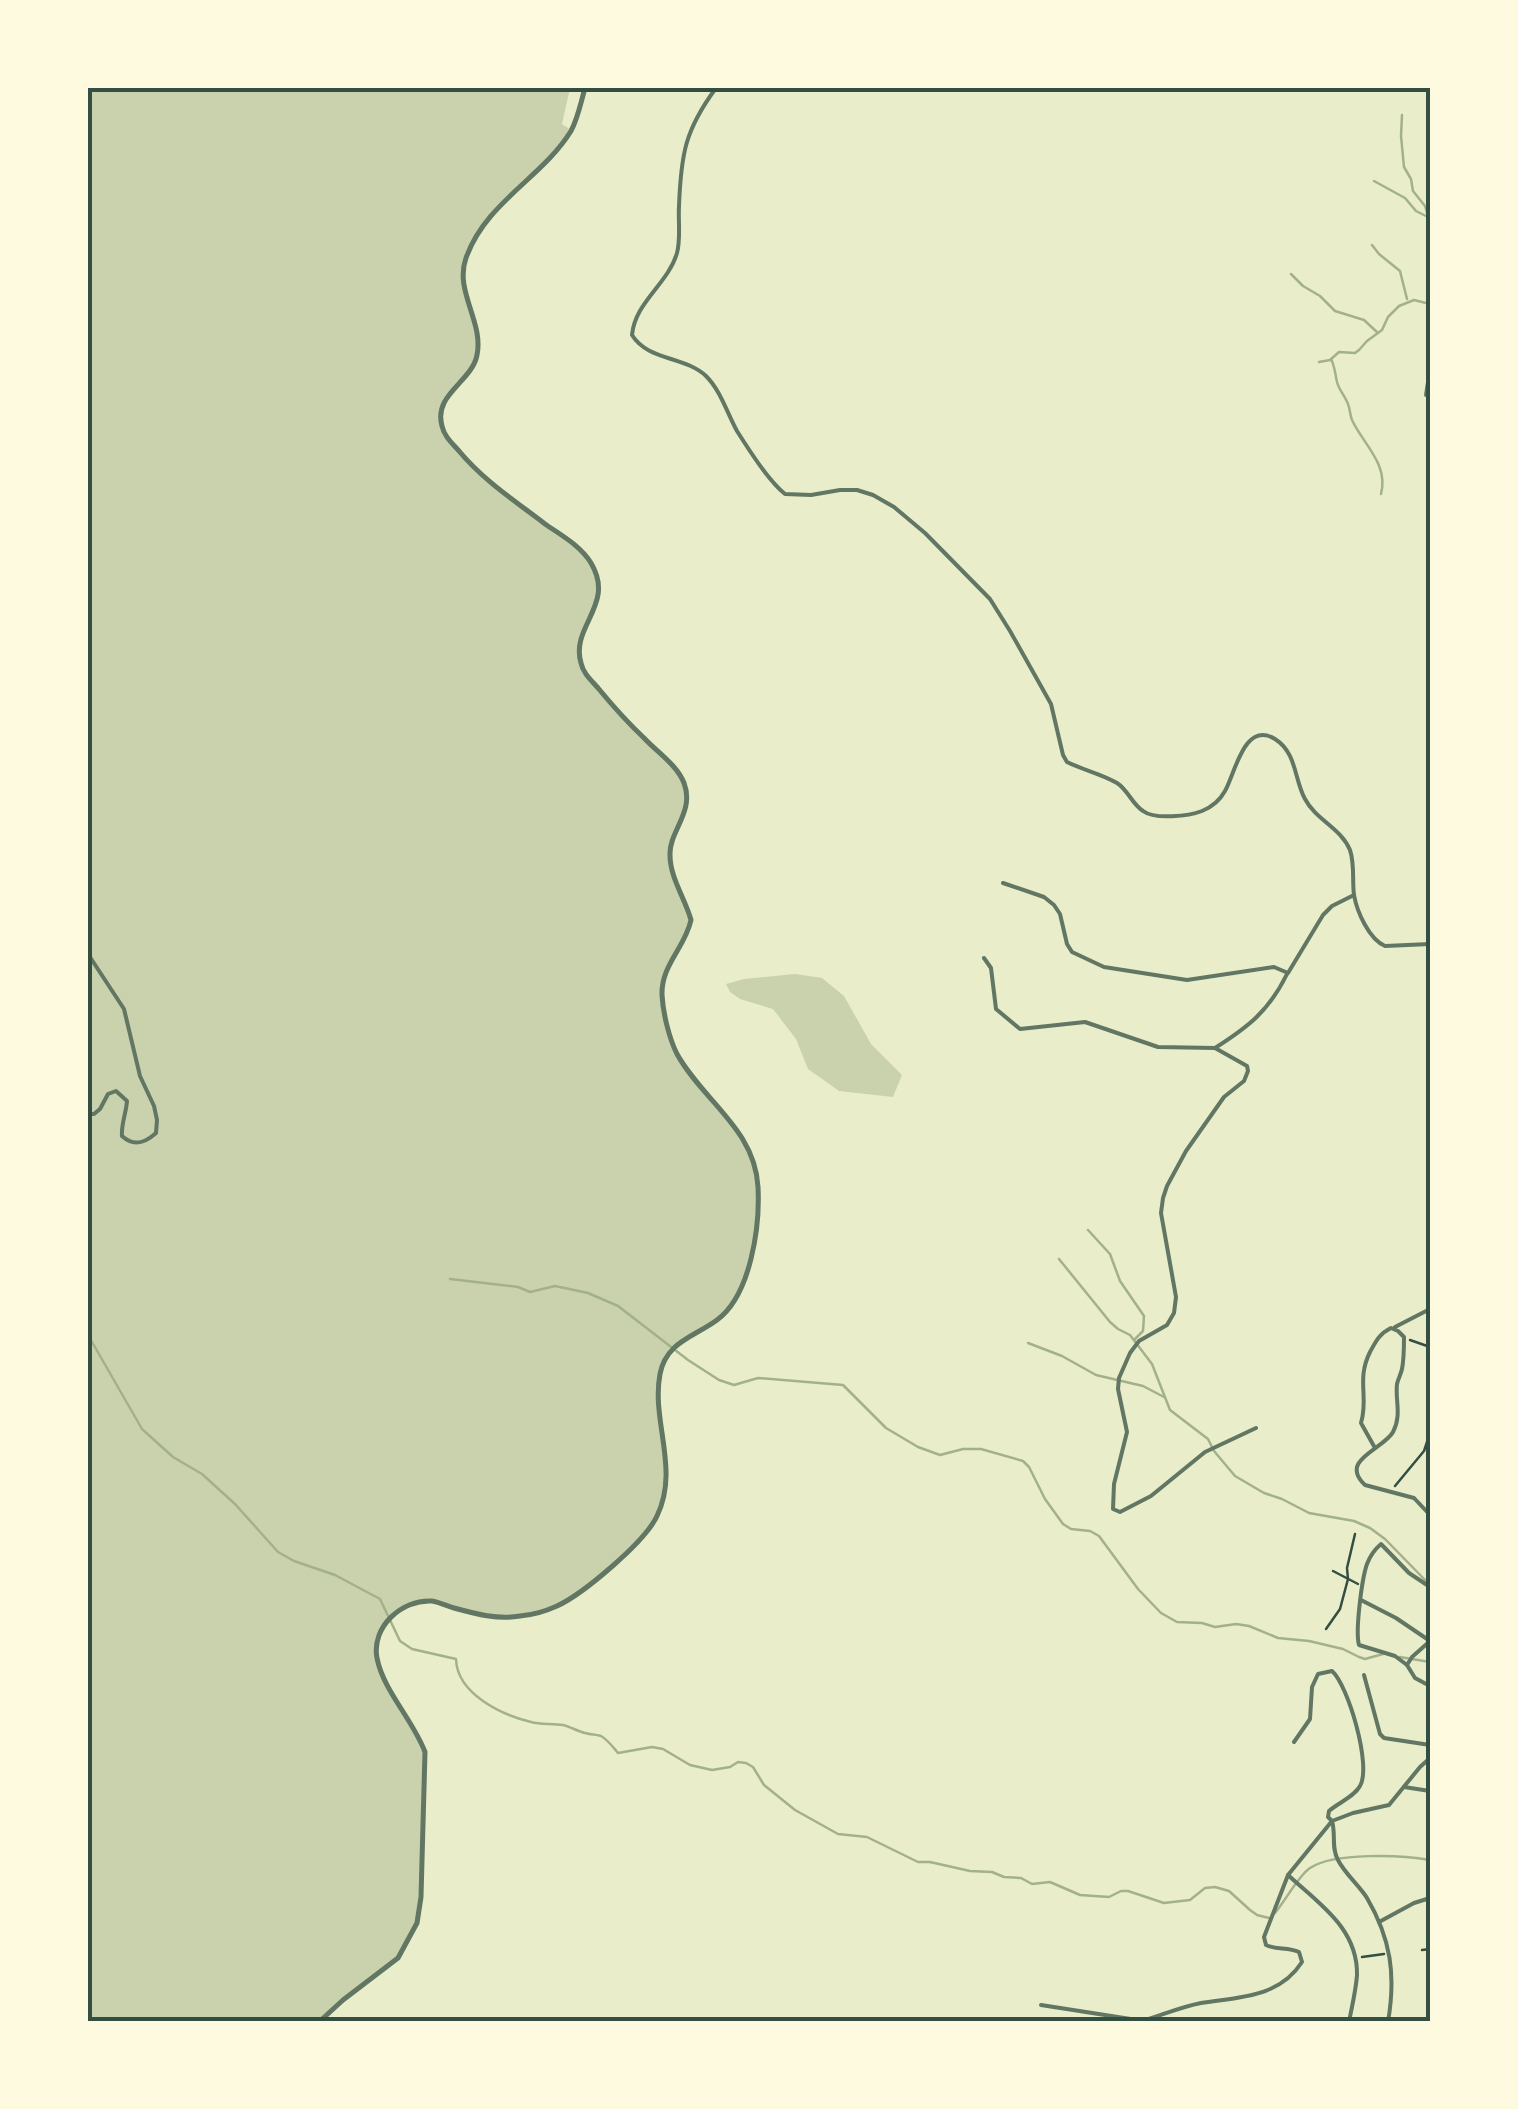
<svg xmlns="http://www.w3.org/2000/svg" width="1518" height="2109" font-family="'Varela Round',sans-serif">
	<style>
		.green { fill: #cad2ad }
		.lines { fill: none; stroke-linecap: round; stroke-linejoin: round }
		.stream { stroke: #a3b18a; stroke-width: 2.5 }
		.path { stroke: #344e41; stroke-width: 2.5 }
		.minor { stroke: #617663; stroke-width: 4 }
		.tertiary { stroke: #617663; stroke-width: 5 }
		.neatline { fill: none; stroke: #344e41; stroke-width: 4 }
	</style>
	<rect width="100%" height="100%" fill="#e9edc9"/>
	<g class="green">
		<path d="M88,88H570L562,124L571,130C542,170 479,214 465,260C455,293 486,324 476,357C471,376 454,393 442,408L445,434L496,488L572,544L591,563L600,590L579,651L584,672L669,762L684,782L685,808L671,845L670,858L691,920L689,932L670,960L662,995L669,1032L677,1053L740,1132L755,1165L757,1217L750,1261L740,1292L717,1320L675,1345L660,1375L659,1399L666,1449L663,1500L652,1525L606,1571L568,1600L532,1614L493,1617L431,1601L420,1603L398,1611L383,1625L377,1658L386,1682L425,1752L426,1777L417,1923L398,1958L319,2021H88Z"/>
		<path d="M795,974L822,978L844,996L871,1044L902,1075L893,1097L839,1091L808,1069L796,1039L773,1009L740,999L730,992L726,984L744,979Z"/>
	</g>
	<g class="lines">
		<g class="stream">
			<path d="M1402,115L1401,136L1404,167L1411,179L1413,191L1425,206L1430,223"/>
			<path d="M1374,181L1405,198L1416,211L1426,216"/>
			<path d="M1372,245L1379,254L1400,271L1407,299"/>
			<path d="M1291,274L1303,286L1320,296L1335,311L1364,320L1378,333"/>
			<path d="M1331,359C1335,367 1335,373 1337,382C1339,390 1345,396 1348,404C1350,409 1350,415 1352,420C1363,444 1389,464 1381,494"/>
			<path d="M1319,362L1330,360L1339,352L1355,353L1359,350L1367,341L1382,330L1388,317L1399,306L1414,300L1430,304"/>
			<path d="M1088,1230L1110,1254L1120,1281L1144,1316L1143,1331L1134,1340"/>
			<path d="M1059,1259L1110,1322L1118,1329L1130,1335L1152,1364L1170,1410L1208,1439L1214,1451L1235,1476L1264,1493L1282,1499L1309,1513L1354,1521L1370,1528L1385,1539L1429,1584"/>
			<path d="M450,1279L518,1287L530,1292L555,1286L588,1293L618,1306L688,1360L719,1380L734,1385L758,1378L843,1385L886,1428L918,1447L940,1455L963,1449H981L1023,1461L1029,1467L1045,1499L1063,1524L1071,1529L1090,1531L1099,1536L1138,1589L1161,1613L1177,1622L1202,1623L1215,1627L1236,1624L1249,1626L1278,1638L1309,1641L1343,1649L1359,1657L1365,1659L1383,1654"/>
			<path d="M88,1335L142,1429L173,1457L202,1474L235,1504L278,1552L294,1561L335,1575L380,1599L400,1641L412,1649L456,1659C457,1694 502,1715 531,1722C541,1725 552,1723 563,1725C571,1727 577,1731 585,1733C592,1735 595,1734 601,1736C608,1740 613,1747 618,1753L652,1747L663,1749L690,1765L712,1770L730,1767L738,1762L746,1763L753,1767L764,1785L795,1810L838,1834L867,1837L918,1862H930L970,1871L992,1872L1004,1877L1021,1878L1032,1884L1050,1882L1080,1895L1109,1897L1121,1891H1128L1164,1903L1190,1900L1205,1888L1215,1887L1229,1891L1250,1910L1257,1915L1269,1918"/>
			<path d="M1028,1343L1062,1356L1096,1375L1143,1386L1164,1397"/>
			<path d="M1400,1657L1430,1662"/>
			<path d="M1275,1913C1285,1901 1299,1875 1310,1868C1334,1852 1402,1855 1430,1860"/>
		</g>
		<g class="path">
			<path d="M1410,1340L1430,1347"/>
			<path d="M1395,1486L1424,1451L1430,1433"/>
			<path d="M1333,1571L1358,1584"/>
			<path d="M1326,1629L1340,1609L1348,1579L1347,1568L1355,1534"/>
			<path d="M1422,1950L1430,1949"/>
			<path d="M1362,1957L1384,1954"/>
		</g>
		<g class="minor">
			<path d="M716,88C685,130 681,154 679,206C678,221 681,238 677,253C668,284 635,302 632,335C648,361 685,356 706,376C721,391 727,413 737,431C749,450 768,480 785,494L811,495L840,490H857L873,495L894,507L925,533L990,599L1010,631L1051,704L1063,755L1067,762C1083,770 1102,774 1117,783C1128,790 1132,804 1143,811C1155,820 1189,816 1202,811C1212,807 1220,800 1225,791C1235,774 1244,720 1275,739C1297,753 1294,779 1305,799C1316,820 1341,828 1350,850C1355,865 1352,881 1354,895C1357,912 1369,939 1385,946L1430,944"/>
			<path d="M1426,395L1430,369"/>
			<path d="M1003,883L1044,897L1054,905L1060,914L1067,944L1072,952L1104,967L1187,980L1274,967L1288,973L1323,915L1332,906L1354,895"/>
			<path d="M88,954L124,1009L140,1076L154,1106L157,1120L156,1133C145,1143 134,1147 122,1136C121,1124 126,1114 127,1101L116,1091L108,1094L100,1109L94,1114H88"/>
			<path d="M984,958L991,968L996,1009L1020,1029L1085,1022L1158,1047L1215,1048L1247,1066L1248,1071L1244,1081L1224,1097L1186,1151L1167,1186L1163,1198L1161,1213L1176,1297L1174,1313L1167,1325L1139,1341L1130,1353L1119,1378L1118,1389L1127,1432L1114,1484L1113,1509L1120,1512L1151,1496L1205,1452L1256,1428"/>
			<path d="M1215,1048C1248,1027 1269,1011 1287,974"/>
			<path d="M1395,1327L1430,1309"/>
			<path d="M1375,1448L1361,1423C1369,1397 1356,1380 1370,1352C1376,1341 1379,1334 1391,1328L1398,1331L1404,1337C1404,1347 1404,1359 1402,1369C1401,1374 1398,1379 1397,1384C1395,1400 1402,1415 1393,1432C1384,1449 1338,1460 1365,1485L1414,1498L1430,1515"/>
			<path d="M1430,1591V1601"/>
			<path d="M1361,1600L1396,1618L1430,1641L1412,1657L1407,1665L1415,1678L1430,1686"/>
			<path d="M1407,1665L1395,1656L1359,1645C1355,1631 1362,1578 1367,1564C1370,1556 1374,1550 1381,1544L1409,1573L1430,1587"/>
			<path d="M1364,1675L1380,1734L1384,1738L1430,1745"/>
			<path d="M1404,1787L1430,1791"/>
			<path d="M1288,1875C1318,1903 1358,1928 1357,1975C1356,1990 1352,2006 1349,2022"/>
			<path d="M1379,1922L1414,1903L1430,1898"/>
			<path d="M1041,2005L1137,2020"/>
			<path d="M1139,2022C1160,2016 1180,2007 1201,2003C1238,1997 1279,1998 1302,1962L1299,1952C1288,1947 1276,1950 1266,1945L1264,1937L1288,1875L1332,1821L1328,1817L1329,1811C1338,1803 1354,1797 1360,1786C1372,1766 1348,1685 1332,1671L1318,1674L1312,1687L1310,1719L1294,1742"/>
			<path d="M1388,2022C1396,1975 1391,1939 1367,1898C1359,1885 1345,1874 1338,1860C1331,1848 1336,1834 1332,1821L1353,1813L1389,1805L1420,1767L1430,1758"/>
		</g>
		<path class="tertiary" d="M319,2022L343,2000L398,1958L417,1923L421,1897L425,1752C413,1720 383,1690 377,1658C371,1627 402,1599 432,1601C439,1602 447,1606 454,1608C476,1614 498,1620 520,1616C533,1615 546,1611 557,1606C583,1594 645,1542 657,1516C680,1469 651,1421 660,1374C666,1342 694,1337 717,1320C751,1295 760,1226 758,1187C755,1129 703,1101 677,1054C669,1038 663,1013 662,995C661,965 685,948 691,920C685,898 670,878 670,855C669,831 695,812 684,783C677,765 657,752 644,738C627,722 612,705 598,688C591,680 583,673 581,663C570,626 616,605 591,563C581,546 561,535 545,524C515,501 483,480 459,451C452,443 444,436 442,426C433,394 472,382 477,355C484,322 454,291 466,258C486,202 542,178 571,131C578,118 581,102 585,88"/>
	</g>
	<rect width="1518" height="2109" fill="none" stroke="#fefae0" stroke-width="180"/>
	<rect x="90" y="90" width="1338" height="1929" class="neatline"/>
</svg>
